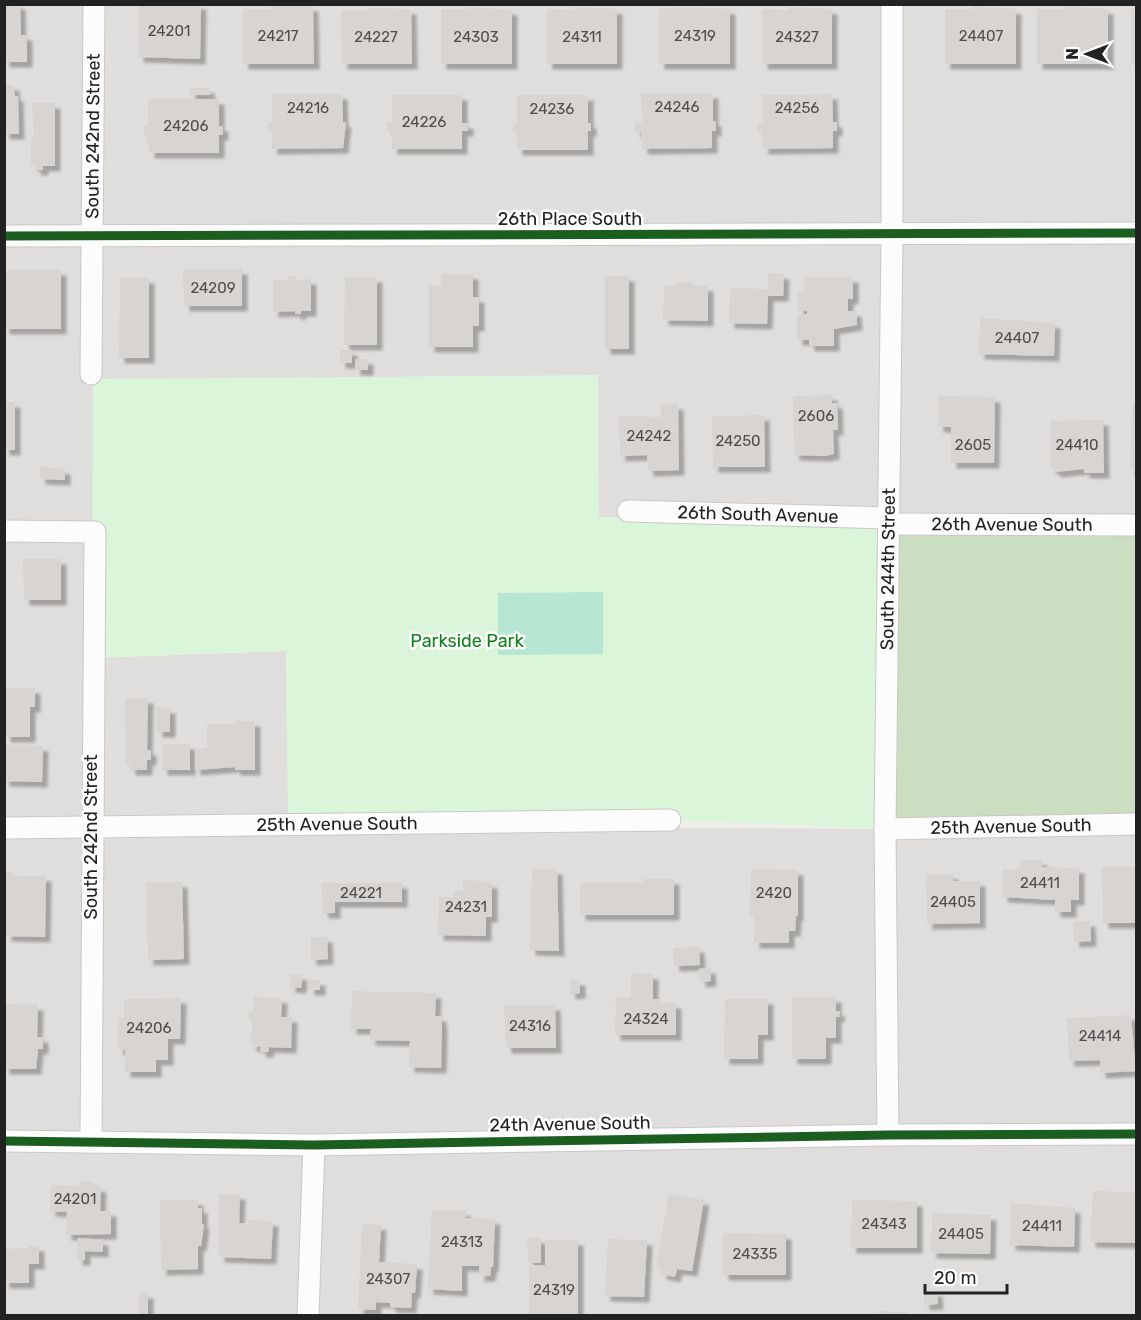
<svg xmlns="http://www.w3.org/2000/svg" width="1141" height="1320" font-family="Rubik,sans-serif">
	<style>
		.residential { fill: #dfdedc }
		.forest { fill: #cbdec1 }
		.park { fill: #daf5da }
		.pitch { fill: #b7e6d2 }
		.building { fill: #d7d4d2; filter: url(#shadow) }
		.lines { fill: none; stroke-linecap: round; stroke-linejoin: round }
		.street-casing { stroke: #c9c8c7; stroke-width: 23 }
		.street { stroke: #fdfcfc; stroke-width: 21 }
		.cycleway-casing { stroke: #fff; stroke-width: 13 }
		.cycleway { stroke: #1b5e20; stroke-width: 9 }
		.labels { text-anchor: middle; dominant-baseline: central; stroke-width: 5; stroke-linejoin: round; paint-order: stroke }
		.number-label { font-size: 15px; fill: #4f4e4e }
		.street-label { font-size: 18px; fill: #222; stroke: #fff }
		.park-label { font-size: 18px; fill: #0c8416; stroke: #fff }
	</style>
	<defs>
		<filter id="shadow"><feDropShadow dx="5.5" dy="5.5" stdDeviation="1.5" flood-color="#0004"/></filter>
	</defs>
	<rect width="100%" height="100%" fill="#f0eeeb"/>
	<path class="residential" d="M5,5H1136V520L598,517V375L92,658L286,651L289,825L885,829L1136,813V1315L5,1316Z"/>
	<path class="forest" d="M1136,520V813L885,829L888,524Z"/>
	<path class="park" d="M598,375L599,517L888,524L885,829L670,820L288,825L286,651L92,658L93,379Z"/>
	<path class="pitch" d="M603,592V654L498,655V593Z"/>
	<g class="building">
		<path d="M4,4H20L21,35H27V62H4Z"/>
		<path d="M139,4H201L200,59L138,57Z"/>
		<path d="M271,6H313L314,64H243V9H271Z"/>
		<path d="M973,6L1016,9V64H945V9H973Z"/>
		<path d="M1065,6L1108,9V64H1037V9H1065Z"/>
		<path d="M469,7L512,10V64H441V9H469Z"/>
		<path d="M574,7L617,9V64H547V9L574,10Z"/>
		<path d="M687,7L730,9V64H659V9Z"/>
		<path d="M789,7L832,9V64H762V9L789,10Z"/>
		<path d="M369,8L411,9L412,64H342L341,10H369Z"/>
		<rect x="1131" y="9" width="5" height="55"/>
		<path d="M4,85H14L15,96H18L19,134H4Z"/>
		<path d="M190,88H209L210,95H190Z"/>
		<path d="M641,93H713V121H716V131H712V148L642,149L641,132H635V123L642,122Z"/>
		<path d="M272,94H342L343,122H346L343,148L272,149V131H268V122H272Z"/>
		<path d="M832,94L833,122H837V131H833V148L763,149L762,131H758V123H763L762,95Z"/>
		<path d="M392,95H462V123H468V131H462V149H392V131H387V122H392Z"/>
		<path d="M517,95H588V123H591V131H588V150H517V132H513V123H517Z"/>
		<path d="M148,99H219V126H223V135H219V153H149V136H144V126H148Z"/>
		<path d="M32,103H55V166H43V170H35V165H31V138H34Z"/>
		<path d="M183,269H242V306H184Z"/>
		<rect x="4" y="270" width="57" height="59"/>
		<path d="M768,273L784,274L783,296H768L767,324L729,323L730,288L768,289Z"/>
		<path d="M441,274H473V297H479V326H473V347H429V286H441Z"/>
		<path d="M288,276H295V280L311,279V311H301V314H295V311L273,312V280H288Z"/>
		<rect x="605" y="276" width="24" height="73"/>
		<path d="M345,277H377V345H344Z"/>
		<path d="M805,277H853V299H848V311H856L857,325L834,329V346H809V340H797V314H807V311H798V292H804Z"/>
		<path d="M120,278H149V358H119Z"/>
		<path d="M675,282H693V286H708V321L663,320L664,286H675Z"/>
		<path d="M980,318L1055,323L1054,356L979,354Z"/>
		<rect x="340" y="350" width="12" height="13"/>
		<rect x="355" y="359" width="13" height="11"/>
		<path d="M832,395V403H837L838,430H833L834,454L825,456L794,455L793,396Z"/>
		<path d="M938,396L995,397L994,463H951V427H938Z"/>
		<rect x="4" y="402" width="11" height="48"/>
		<path d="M678,404L679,470L648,471L647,455L620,456L619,416L661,417V405Z"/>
		<path d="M1132,404H1136V470H1130Z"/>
		<path d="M764,415L765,467H713L712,416Z"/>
		<path d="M1103,420L1104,473H1084V469L1055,472V469H1051L1050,421Z"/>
		<path d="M40,467L65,469V480L40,479Z"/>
		<path d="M23,559H61V600H24Z"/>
		<path d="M4,688H35V707H30V737H5Z"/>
		<path d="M125,698H148L147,750H151V760H147V770H130V764H126Z"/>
		<path d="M157,707L170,708V732H157Z"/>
		<path d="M235,721H255V770H235V767L195,770V748H207V724H235Z"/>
		<rect x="162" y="744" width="28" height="26"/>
		<path d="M4,745L43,746L42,782L4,781Z"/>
		<path d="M1020,860H1042V867L1079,868V900H1071V912H1055V900L1002,897V869L1017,870V867H1020Z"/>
		<path d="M1102,867H1135L1136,923H1103Z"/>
		<path d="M532,869H557L559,951L530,950Z"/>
		<path d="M751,869L798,870V916H796L795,931H789V943H754L755,915H750Z"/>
		<path d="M4,872H13V876H46L45,937L6,936Z"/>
		<path d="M926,874H953V881H980V923L927,924Z"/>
		<path d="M463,879L492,883V917H486V936L438,935L439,897H453L454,891H463Z"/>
		<path d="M643,879H674V915H580V883H643Z"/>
		<path d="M146,882H182L184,959L148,960Z"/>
		<path d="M321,883H402V902H335V913H323Z"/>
		<path d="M1090,921L1091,941L1074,942L1073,922Z"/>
		<path d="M311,937H327L328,959L311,960Z"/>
		<path d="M699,947L700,965L674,966L673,948Z"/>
		<path d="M710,968L711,981L700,982L699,969Z"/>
		<path d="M631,973L653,974V999H660V1003H676V1035H615L616,997H631Z"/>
		<path d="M290,974L302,975L301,988L290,987Z"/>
		<rect x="309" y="980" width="11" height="10"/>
		<path d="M570,980H580V993L570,994Z"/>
		<path d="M352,991L436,993L435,1016H441L442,1027L441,1068L409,1067L410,1041L370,1040L371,1029H351Z"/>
		<path d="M254,997L282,998L281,1017H292L291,1048L269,1047L268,1052H260L261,1047L251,1046L252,1022L249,1021V1012H253Z"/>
		<path d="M792,997H836V1011H840L839,1017H836V1038H826V1059H792Z"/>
		<path d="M181,998L180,1039H168V1060H156V1072H125V1050H118V1018H124V999Z"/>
		<path d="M725,999H768V1035H758V1059H724Z"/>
		<path d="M4,1004L38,1005L37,1037H43V1049H38L36,1069H4Z"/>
		<path d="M504,1005H555L556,1048H506Z"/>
		<path d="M1131,1015L1136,1071L1100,1073V1060L1069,1061L1067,1018Z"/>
		<path d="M79,1181L93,1182V1186L101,1187L100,1211H111V1234L66,1235L67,1212L50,1211L51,1185L79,1186Z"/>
		<path d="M1093,1191L1136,1192V1243L1090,1242Z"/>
		<path d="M219,1194H240L239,1223L248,1224V1220L273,1221L271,1259L219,1257Z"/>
		<path d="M669,1194L704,1200L692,1271L677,1269L675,1277L661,1274L662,1266L656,1265Z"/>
		<path d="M160,1200H198V1208H202V1224H204L201,1246H198V1269L161,1270Z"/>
		<path d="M852,1200L917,1201V1248H851Z"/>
		<path d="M1011,1203L1075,1208L1074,1247L1010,1245Z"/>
		<path d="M432,1210L466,1211L465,1218L495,1219L493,1267H491L490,1276H479V1266H462V1291L428,1289Z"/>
		<path d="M935,1213L991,1215L990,1254L931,1253L932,1215Z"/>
		<path d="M362,1224L381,1225L379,1262L417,1264L415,1293H412L411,1308L390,1307V1303L376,1302V1310L358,1309Z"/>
		<path d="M723,1233L786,1234V1275H723Z"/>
		<path d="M78,1238L103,1240V1252L85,1251V1260H77Z"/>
		<path d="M527,1238H541V1263H528Z"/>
		<path d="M608,1239L647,1240L644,1297L605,1296Z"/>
		<path d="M545,1240H578V1316H529V1265H545Z"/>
		<path d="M28,1246H39V1264H29V1283H4V1249L28,1248Z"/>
		<path d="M924,1291H937L938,1304L924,1305Z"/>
		<rect x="139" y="1293" width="9" height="21"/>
		<path d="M879,1311L907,1312V1316H879Z"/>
	</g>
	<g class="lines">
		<g class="street-casing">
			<g id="street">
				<path d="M4,236L1136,233"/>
				<path id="s1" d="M91,374L94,4"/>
				<path id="s2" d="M628,511L888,518"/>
				<path id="s3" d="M888,524L1136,525"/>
				<path d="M4,531L95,532L91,1142"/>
				<path id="s4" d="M4,828L670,820"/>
				<path id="s5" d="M885,829L1136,824"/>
				<path id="s6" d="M888,1135L885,829L892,234V4"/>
				<path d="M4,1141L314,1145L888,1135L1136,1134"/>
				<path d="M308,1316L314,1145"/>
			</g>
		</g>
		<use href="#street" class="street"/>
		<g class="cycleway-casing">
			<g id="cycleway">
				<path d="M4,236L1136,233"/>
				<path d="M4,1141L314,1145L888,1135L1136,1134"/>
			</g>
		</g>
		<use href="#cycleway" class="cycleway"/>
	</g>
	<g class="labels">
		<g class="number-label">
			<text x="169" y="31">24201</text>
			<text x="278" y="36">24217</text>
			<text x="695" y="36">24319</text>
			<text x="981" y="36">24407</text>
			<text x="376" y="37">24227</text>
			<text x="476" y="37">24303</text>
			<text x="582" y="37">24311</text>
			<text x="797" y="37">24327</text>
			<text x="677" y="107">24246</text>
			<text x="308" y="108">24216</text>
			<text x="797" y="108">24256</text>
			<text x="552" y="109">24236</text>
			<text x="424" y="122">24226</text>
			<text x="186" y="126">24206</text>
			<text x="213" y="288">24209</text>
			<text x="1017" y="338">24407</text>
			<text x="816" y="416">2606</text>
			<text x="649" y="436">24242</text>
			<text x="738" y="441">24250</text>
			<text x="973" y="445">2605</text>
			<text x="1077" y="445">24410</text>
			<text x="1040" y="883">24411</text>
			<text x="361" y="893">24221</text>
			<text x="774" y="893">2420</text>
			<text x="953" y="902">24405</text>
			<text x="466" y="907">24231</text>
			<text x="646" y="1019">24324</text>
			<text x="530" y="1026">24316</text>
			<text x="149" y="1028">24206</text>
			<text x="1100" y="1036">24414</text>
			<text x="75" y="1199">24201</text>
			<text x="884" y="1224">24343</text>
			<text x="1042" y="1226">24411</text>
			<text x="961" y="1234">24405</text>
			<text x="462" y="1242">24313</text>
			<text x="755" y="1254">24335</text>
			<text x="388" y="1279">24307</text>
			<text x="554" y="1290">24319</text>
		</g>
		<g class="street-label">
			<text stroke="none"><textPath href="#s1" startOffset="238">South 242nd Street</textPath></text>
			<text x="570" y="219">26th Place South</text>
			<text stroke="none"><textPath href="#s2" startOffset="130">26th South Avenue</textPath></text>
			<text stroke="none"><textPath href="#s3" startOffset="124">26th Avenue South</textPath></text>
			<text stroke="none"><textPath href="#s6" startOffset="566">South 244th Street</textPath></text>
			<text stroke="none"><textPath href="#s4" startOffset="333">25th Avenue South</textPath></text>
			<text stroke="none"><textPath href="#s5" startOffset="126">25th Avenue South</textPath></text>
			<text transform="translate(91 837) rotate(-90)">South 242nd Street</text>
			<text transform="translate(570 1124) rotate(-1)">24th Avenue South</text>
		</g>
		<g class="park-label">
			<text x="467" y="641">Parkside Park</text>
		</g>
	</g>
	<rect width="1141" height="1320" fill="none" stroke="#222222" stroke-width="12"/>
	<g transform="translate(1087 54) rotate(270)" stroke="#ffffff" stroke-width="4.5" paint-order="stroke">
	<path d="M0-4.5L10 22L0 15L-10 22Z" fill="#222222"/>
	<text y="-9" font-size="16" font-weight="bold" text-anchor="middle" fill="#222222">N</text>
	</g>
	<path d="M925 1284v9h82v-9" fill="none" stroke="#222222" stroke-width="3"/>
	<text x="934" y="1284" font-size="18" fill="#222222" stroke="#ffffff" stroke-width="4.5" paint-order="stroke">20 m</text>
</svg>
